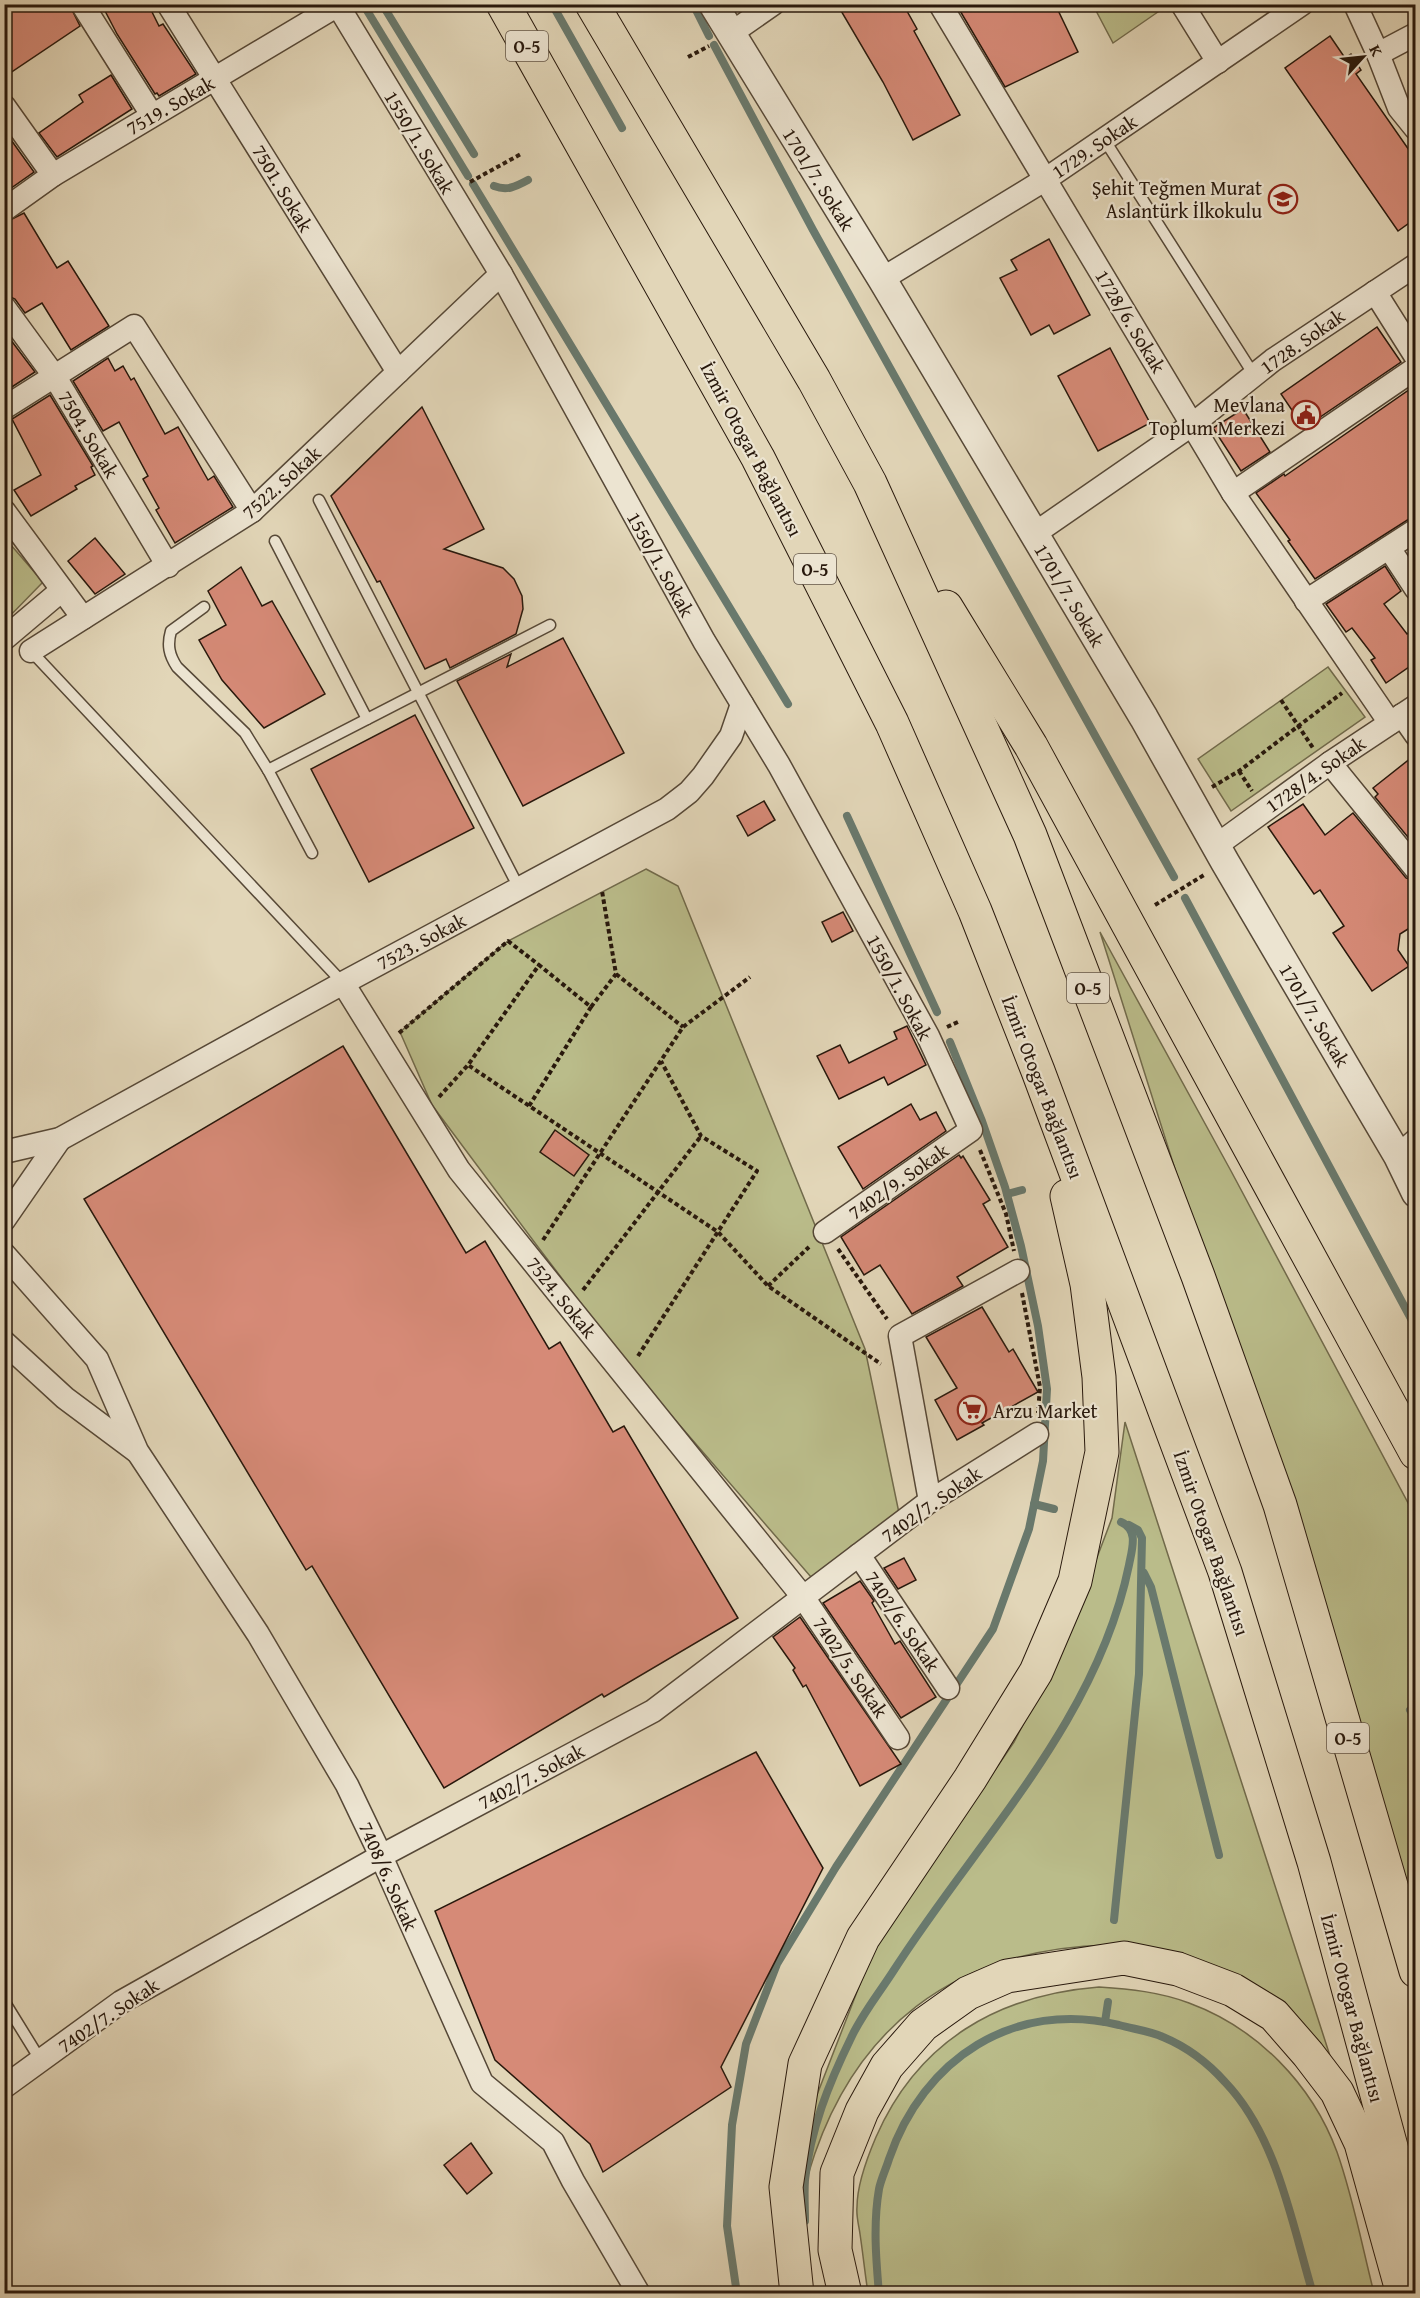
<svg xmlns="http://www.w3.org/2000/svg" width="1420" height="2298" font-family="'Gentium Book Plus',serif">
	<style>
		.green { fill: #babc8a; stroke: #716a4b; stroke-width: 1.5 }
		.lines { fill: none; stroke-linecap: round; stroke-linejoin: round }
		.stream { stroke: #69796d; stroke-width: 8 }
		.building { fill: #d68a77; stroke: #28180c; stroke-width: 1.5 }
		.service-casing { stroke: #564837; stroke-width: 13 }
		.minor-casing { stroke: #564837; stroke-width: 25 }
		.tertiary-casing { stroke: #564837; stroke-width: 31 }
		.motorway-casing { stroke: #28180c; stroke-width: 35 }
		.path { stroke: #28180c; stroke-width: 4; stroke-dasharray: 4.5 3; stroke-linecap: butt }
		.service { stroke: #ece4d1; stroke-width: 10 }
		.minor { stroke: #ece4d1; stroke-width: 22 }
		.tertiary { stroke: #ece4d1; stroke-width: 28 }
		.motorway { stroke: #e2d6b8; stroke-width: 33 }
		.labels { text-anchor: middle; dominant-baseline: central; stroke-width: 4.5; stroke-linejoin: round; paint-order: stroke }
		.shield { fill: #ece4d1; stroke: #635547; stroke-width: 1.5 }
		.shield-label { font-size: 18px; font-weight: bold; fill: #28180c }
		.street-label { font-size: 20px; fill: #28180c; stroke: #ece4d1 }
		.poi-label { font-size: 20px; fill: #28180c; stroke: #ece4d1; text-anchor: end }
	</style>
	<rect width="100%" height="100%" fill="#e2d6b8"/>
	<filter id="stains"><feTurbulence type="fractalNoise" baseFrequency=".00333" numOctaves="4"/><feColorMatrix values="0 0 0 0 .2 0 0 0 0 .09 0 0 0 0 .02 0 0 0 .5 -.17"/></filter>
	<radialGradient id="worn" r=".72"><stop offset=".6" stop-color="#630" stop-opacity="0"/><stop offset="1" stop-color="#630" stop-opacity=".3"/></radialGradient>
	<g class="green">
		<path d="M1168,5L1113,43L1093,5L1168,4Z"/>
		<path d="M4,537L43,582L5,621H4Z"/>
		<path d="M1328,667L1365,717L1231,811L1198,759Z"/>
		<path d="M646,869L678,886L865,1349L899,1513L811,1577L631,1369L538,1247L432,1105L400,1032L508,941Z"/>
		<path d="M1100,932L1231,1171L1415,1516V1928Z"/>
		<path d="M1125,1422L1331,2059L1310,2034L1108,1945C954,1949 851,2028 808,2175L815,2100L874,1948L1014,1742L1063,1647L1112,1518Z"/>
		<path d="M1099,1987C1130,1989 1160,1992 1189,2003C1257,2028 1312,2084 1337,2152C1353,2197 1362,2246 1374,2293H868C865,2274 863,2254 860,2234C859,2226 856,2216 857,2207C857,2184 867,2158 876,2137C918,2041 998,1995 1099,1987Z"/>
	</g>
	<g class="lines">
		<g class="stream">
			<path d="M363,4L468,176"/>
			<path d="M382,4L474,154"/>
			<path d="M552,4L622,128"/>
			<path d="M693,4L709,36"/>
			<path d="M714,45L813,230L1174,877"/>
			<path d="M473,184L788,704"/>
			<path d="M494,186C507,191 515,187 528,180"/>
			<path d="M847,816L937,1012"/>
			<path d="M1185,898L1416,1328"/>
			<path d="M1007,1194L1022,1190"/>
			<path d="M1034,1504L1054,1509"/>
			<path d="M1144,1573L1151,1587L1219,1855"/>
			<path d="M1410,1710L1416,1718"/>
			<path d="M1114,1920L1139,1674L1142,1538L1138,1530L1129,1525"/>
			<path d="M1105,2022L1108,2002"/>
			<path d="M805,2221C805,2207 804,2193 805,2180C810,2130 829,2083 851,2038C862,2014 880,1992 894,1970C978,1839 1097,1722 1129,1565C1132,1549 1139,1530 1121,1522"/>
			<path d="M737,2294L727,2226L732,2125L746,2044L777,1964L836,1867L993,1629L1029,1529L1043,1461L1047,1389L1038,1326L1021,1246L1005,1187L982,1121L950,1042"/>
			<path d="M879,2294C876,2259 873,2224 879,2189C881,2179 886,2169 889,2159C923,2059 1014,1999 1119,2025C1133,2029 1150,2031 1163,2037C1187,2047 1208,2063 1225,2082C1277,2136 1292,2224 1313,2294"/>
		</g>
	</g>
	<g class="building">
		<path d="M4,4H69L80,26L4,77Z"/>
		<path d="M98,4H148L159,26L163,24L196,74L159,96L157,93L155,94L117,34L104,9L102,11Z"/>
		<path d="M837,4H903L917,29L914,31L960,115L913,140L883,82Z"/>
		<path d="M956,4H1055L1078,52L1005,87Z"/>
		<path d="M1330,36L1345,58L1351,54L1361,70L1356,74L1416,160V218L1398,231L1285,68Z"/>
		<path d="M111,75L132,109L57,157L39,133L83,102L79,95Z"/>
		<path d="M4,130L34,172L4,193Z"/>
		<path d="M24,213L57,268L68,261L109,326L71,350L42,303L25,313L15,299L4,294V223Z"/>
		<path d="M1049,239L1090,315L1054,334L1049,325L1031,335L1000,278L1017,270L1011,260Z"/>
		<path d="M1377,327L1401,362L1304,428L1281,394Z"/>
		<path d="M4,331L35,372L4,392Z"/>
		<path d="M1110,348L1150,423L1098,451L1058,376Z"/>
		<path d="M108,358L115,371L123,366L131,380L134,378L165,434L178,427L208,480L214,476L233,507L175,543L156,510L159,508L143,479L148,476L119,422L103,431L73,381Z"/>
		<path d="M1416,385V517L1409,519L1315,579L1288,541L1290,540L1256,493L1284,474L1285,476Z"/>
		<path d="M50,395L93,466L91,467L95,475L75,486L77,489L31,516L14,490L41,475L12,419Z"/>
		<path d="M422,407L484,529L444,549L503,568L514,579L522,596L523,609L516,634L450,668L446,659L425,669L380,581L377,582L331,496Z"/>
		<path d="M1243,409L1270,452L1241,471L1213,428Z"/>
		<path d="M95,538L125,574L95,594L68,561Z"/>
		<path d="M1385,566L1401,591L1384,604L1407,634L1416,628V662L1386,683L1371,660L1375,658L1352,628L1346,632L1326,604Z"/>
		<path d="M241,567L262,606L272,601L325,694L264,728L222,680L199,640L226,625L208,591Z"/>
		<path d="M563,638L624,753L523,806L457,681L511,654L507,667Z"/>
		<path d="M415,715L474,828L369,882L311,769Z"/>
		<path d="M1416,754V847L1375,797L1378,794L1373,788Z"/>
		<path d="M764,801L775,820L748,836L737,816Z"/>
		<path d="M1303,804L1325,835L1353,813L1406,878L1416,882V924L1400,934L1398,950L1409,966L1372,991L1333,933L1344,926L1320,890L1314,894L1268,827Z"/>
		<path d="M843,912L853,931L832,942L822,922Z"/>
		<path d="M907,1026L926,1065L888,1085L884,1077L839,1099L817,1056L840,1045L849,1063L897,1039L894,1032Z"/>
		<path d="M343,1046L466,1253L485,1241L549,1349L560,1342L613,1432L624,1426L738,1618L604,1697L602,1694L444,1788L312,1566L306,1570L84,1199Z"/>
		<path d="M911,1104L920,1120L936,1112L946,1131L863,1189L838,1147Z"/>
		<path d="M555,1130L589,1155L574,1176L540,1152Z"/>
		<path d="M959,1155L961,1158L963,1156L990,1200L983,1204L1008,1247L957,1277L963,1286L912,1314L880,1265L864,1275L841,1237Z"/>
		<path d="M982,1307L1009,1352L1013,1349L1038,1392L982,1423L984,1425L957,1440L935,1400L957,1388L926,1337Z"/>
		<path d="M904,1558L916,1580L898,1589L884,1568Z"/>
		<path d="M860,1581L874,1601L872,1603L895,1644L900,1641L936,1697L901,1718L823,1603Z"/>
		<path d="M800,1617L901,1764L860,1786L806,1685L803,1687L793,1670L795,1668L773,1637Z"/>
		<path d="M756,1752L823,1868L721,2067L731,2087L603,2172L590,2144L495,2060L435,1911Z"/>
		<path d="M471,2143L492,2173L467,2194L444,2165Z"/>
	</g>
	<g class="lines">
		<g class="service-casing">
			<g id="service">
				<path d="M1104,139L1254,375"/>
				<path d="M319,500L519,888"/>
				<path d="M275,541L367,719"/>
				<path d="M204,607L171,631C167,645 169,655 177,667L245,733L268,770"/>
				<path d="M31,651L343,983"/>
				<path d="M312,853L268,770L550,625"/>
				<path d="M4,2001L41,2061"/>
			</g>
		</g>
		<g class="minor-casing">
			<g id="minor">
				<path d="M82,4L152,115"/>
				<path d="M168,4L398,372"/>
				<path d="M337,4L501,274L704,641L779,765L928,1036L971,1130L825,1232"/>
				<path d="M940,4L1233,493L1390,723"/>
				<path d="M1182,4L1218,62"/>
				<path d="M1355,4L1378,54L1399,108L1416,129"/>
				<path d="M730,34L773,4"/>
				<path d="M1378,54L1416,34"/>
				<path d="M4,106L53,175"/>
				<path d="M4,210L53,175L338,5"/>
				<path d="M882,279L1046,179L1302,4"/>
				<path d="M1375,292L1416,357"/>
				<path d="M4,307L55,377L168,566"/>
				<path d="M4,408L134,326L252,511"/>
				<path d="M1233,493L1416,368"/>
				<path d="M4,511L83,618"/>
				<path d="M1034,534L1193,424L1273,360L1416,265"/>
				<path d="M1389,548L1416,589"/>
				<path d="M1306,601L1416,530"/>
				<path d="M4,639L62,590"/>
				<path d="M31,651L252,511L501,274"/>
				<path d="M1402,715L1416,735"/>
				<path d="M1330,763L1416,869"/>
				<path d="M1217,845L1330,763L1416,706"/>
				<path d="M343,983L459,1170L803,1597L898,1738"/>
				<path d="M4,1152L60,1139L343,983L667,809L689,792L703,776L731,736L742,704"/>
				<path d="M1398,1156L1416,1140"/>
				<path d="M4,1220L60,1139"/>
				<path d="M4,1254L97,1359L137,1451L258,1634L347,1785L381,1856L482,2083L553,2142L573,2181L639,2294"/>
				<path d="M4,1342L65,1398L136,1451"/>
				<path d="M930,1501L900,1336L1018,1271"/>
				<path d="M859,1555L948,1688"/>
				<path d="M4,2087L121,2002L381,1856L653,1711L930,1501L1037,1434"/>
			</g>
		</g>
		<g class="tertiary-casing">
			<path id="tertiary" d="M713,4L882,279L1144,718L1225,862L1398,1156L1416,1193"/>
		</g>
		<g class="motorway-casing">
			<g id="motorway">
				<path d="M503,4L758,458L892,723L975,911L1038,1071L1225,1572L1314,1862L1416,2239"/>
				<path d="M592,4L814,380L870,483L1030,835L1198,1276L1280,1505L1416,1971"/>
				<path d="M946,607L1031,746L1416,1453"/>
				<path d="M797,2294L786,2187L805,2064L863,1938L970,1779L1036,1672L1075,1581L1102,1452L1099,1377L1087,1284L1067,1196"/>
				<path d="M845,2294L835,2250L837,2173L862,2111L887,2066L923,2025L968,1993L1007,1976L1124,1958L1178,1969L1233,1990L1274,2015L1308,2054L1337,2092L1361,2143L1403,2294"/>
			</g>
		</g>
		<g class="path">
			<path d="M688,57L709,46"/>
			<path d="M470,182L521,154"/>
			<path d="M1281,700L1313,748"/>
			<path d="M1239,771L1252,791"/>
			<path d="M1212,787L1239,771L1342,693"/>
			<path d="M1155,905L1204,875"/>
			<path d="M616,974L683,1027"/>
			<path d="M591,1007L616,974L602,891"/>
			<path d="M947,1027L960,1021"/>
			<path d="M399,1033L508,941L539,965"/>
			<path d="M439,1097L468,1065"/>
			<path d="M529,1106L591,1007L539,965L468,1065L718,1232L768,1286L881,1364"/>
			<path d="M980,1150L1006,1214L1014,1251"/>
			<path d="M543,1240L683,1027L750,977"/>
			<path d="M838,1249L887,1319"/>
			<path d="M768,1286L809,1247"/>
			<path d="M583,1290L701,1136"/>
			<path d="M1022,1293L1040,1387L1038,1413"/>
			<path d="M638,1356L757,1171L701,1136L661,1061"/>
		</g>
		<use href="#service" class="service"/>
		<use href="#minor" class="minor"/>
		<use href="#tertiary" class="tertiary"/>
		<use href="#motorway" class="motorway"/>
	</g>
	<defs>
		<g id="school-ring" transform="scale(1.5)"><circle r="9.5" fill="#ece4d1" stroke="#8f2418" stroke-width="1.5"/><path d="M0-5L7-2L0 1L-7-2ZM-4 1L0 2.5L4 1V4Q0 6-4 4Z" fill="#8f2418"/></g>
		<g id="civic-ring" transform="scale(1.5)"><circle r="9.5" fill="#ece4d1" stroke="#8f2418" stroke-width="1.5"/><path d="M-.6-6.5H3V-4.5H.6V-3L4-1V1h2V6H-6V1h2V-1L-.6-3ZM-1.2 2.5V6h2.4V2.5Z" fill="#8f2418"/></g>
		<g id="supermarket-ring" transform="scale(1.5)"><circle r="9.5" fill="#ece4d1" stroke="#8f2418" stroke-width="1.5"/><path d="M-6-5.5h2.5l.6 2H6L4.5 2H-2.5L-4.4-4H-6ZM-1.5 3.2a1.3 1.3 0 1 0 .1 0ZM3 3.2a1.3 1.3 0 1 0 .1 0Z" fill="#8f2418"/></g>
	</defs>
	<g fill-rule="evenodd">
		<use href="#school-ring" x="1283" y="199"/>
		<use href="#civic-ring" x="1306" y="415"/>
		<use href="#supermarket-ring" x="972" y="1410"/>
	</g>
	<g class="labels">
		<g class="shield">
			<rect x="506" y="31" width="42" height="30" rx="4.5"/>
			<rect x="794" y="554" width="42" height="30" rx="4.5"/>
			<rect x="1067" y="973" width="42" height="30" rx="4.5"/>
			<rect x="1327" y="1723" width="42" height="30" rx="4.5"/>
		</g>
		<g class="shield-label">
			<text x="527" y="46">O-5</text>
			<text x="815" y="569">O-5</text>
			<text x="1088" y="988">O-5</text>
			<text x="1348" y="1738">O-5</text>
		</g>
		<g class="street-label">
			<text transform="translate(170 105) rotate(-30)">7519. Sokak</text>
			<text transform="translate(420 142) rotate(59)">1550/1. Sokak</text>
			<text transform="translate(1094 146) rotate(-34)">1729. Sokak</text>
			<text transform="translate(819 179) rotate(58)">1701/7. Sokak</text>
			<text transform="translate(283 188) rotate(59)">7501. Sokak</text>
			<text transform="translate(1131 321) rotate(59)">1728/6. Sokak</text>
			<text transform="translate(1302 341) rotate(-35)">1728. Sokak</text>
			<text transform="translate(89 434) rotate(59)">7504. Sokak</text>
			<text transform="translate(752 449) rotate(62)">İzmir Otogar Bağlantısı</text>
			<text transform="translate(281 482) rotate(-42)">7522. Sokak</text>
			<text transform="translate(661 564) rotate(61)">1550/1. Sokak</text>
			<text transform="translate(1070 595) rotate(59)">1701/7. Sokak</text>
			<text transform="translate(1315 774) rotate(-35)">1728/4. Sokak</text>
			<text transform="translate(421 941) rotate(-28)">7523. Sokak</text>
			<text transform="translate(900 987) rotate(62)">1550/1. Sokak</text>
			<text transform="translate(1315 1015) rotate(59)">1701/7. Sokak</text>
			<text transform="translate(1043 1087) rotate(69)">İzmir Otogar Bağlantısı</text>
			<text transform="translate(898 1181) rotate(-35)">7402/9. Sokak</text>
			<text transform="translate(562 1297) rotate(51)">7524. Sokak</text>
			<text transform="translate(931 1504) rotate(-35)">7402/7. Sokak</text>
			<text transform="translate(1212 1543) rotate(71)">İzmir Otogar Bağlantısı</text>
			<text transform="translate(903 1621) rotate(56)">7402/6. Sokak</text>
			<text transform="translate(851 1667) rotate(56)">7402/5. Sokak</text>
			<text transform="translate(531 1776) rotate(-28)">7402/7. Sokak</text>
			<text transform="translate(389 1876) rotate(66)">7408/6. Sokak</text>
			<text transform="translate(1353 2008) rotate(75)">İzmir Otogar Bağlantısı</text>
			<text transform="translate(108 2015) rotate(-34)">7402/7. Sokak</text>
		</g>
		<g class="poi-label">
			<text x="1262" y="187">Şehit Teğmen Murat<tspan x="1262" dy="23">Aslantürk İlkokulu</tspan></text>
			<text x="1285" y="404">Mevlana<tspan x="1285" dy="23">Toplum Merkezi</tspan></text>
			<text x="993" y="1410" text-anchor="start">Arzu Market</text>
		</g>
	</g>
	<rect width="1420" height="2298" fill="none" stroke="#e2d6b8" stroke-width="24"/>
	<rect x="6" y="6" width="1408" height="2286" fill="none" stroke="#28180c" stroke-width="3"/>
	<rect x="12" y="12" width="1396" height="2274" fill="none" stroke="#28180c" stroke-width="1.5"/>
	<g transform="translate(1363 57) rotate(63)" stroke="#ece4d1" stroke-width="4.5" paint-order="stroke">
	<path d="M0-4.5L10 22L0 15L-10 22Z" fill="#28180c"/>
	<text y="-9" font-size="16" font-weight="bold" text-anchor="middle" fill="#28180c">K</text>
	</g>
	<rect width="100%" height="100%" filter="url(#stains)"/>
	<rect width="100%" height="100%" fill="url(#worn)"/>
</svg>
